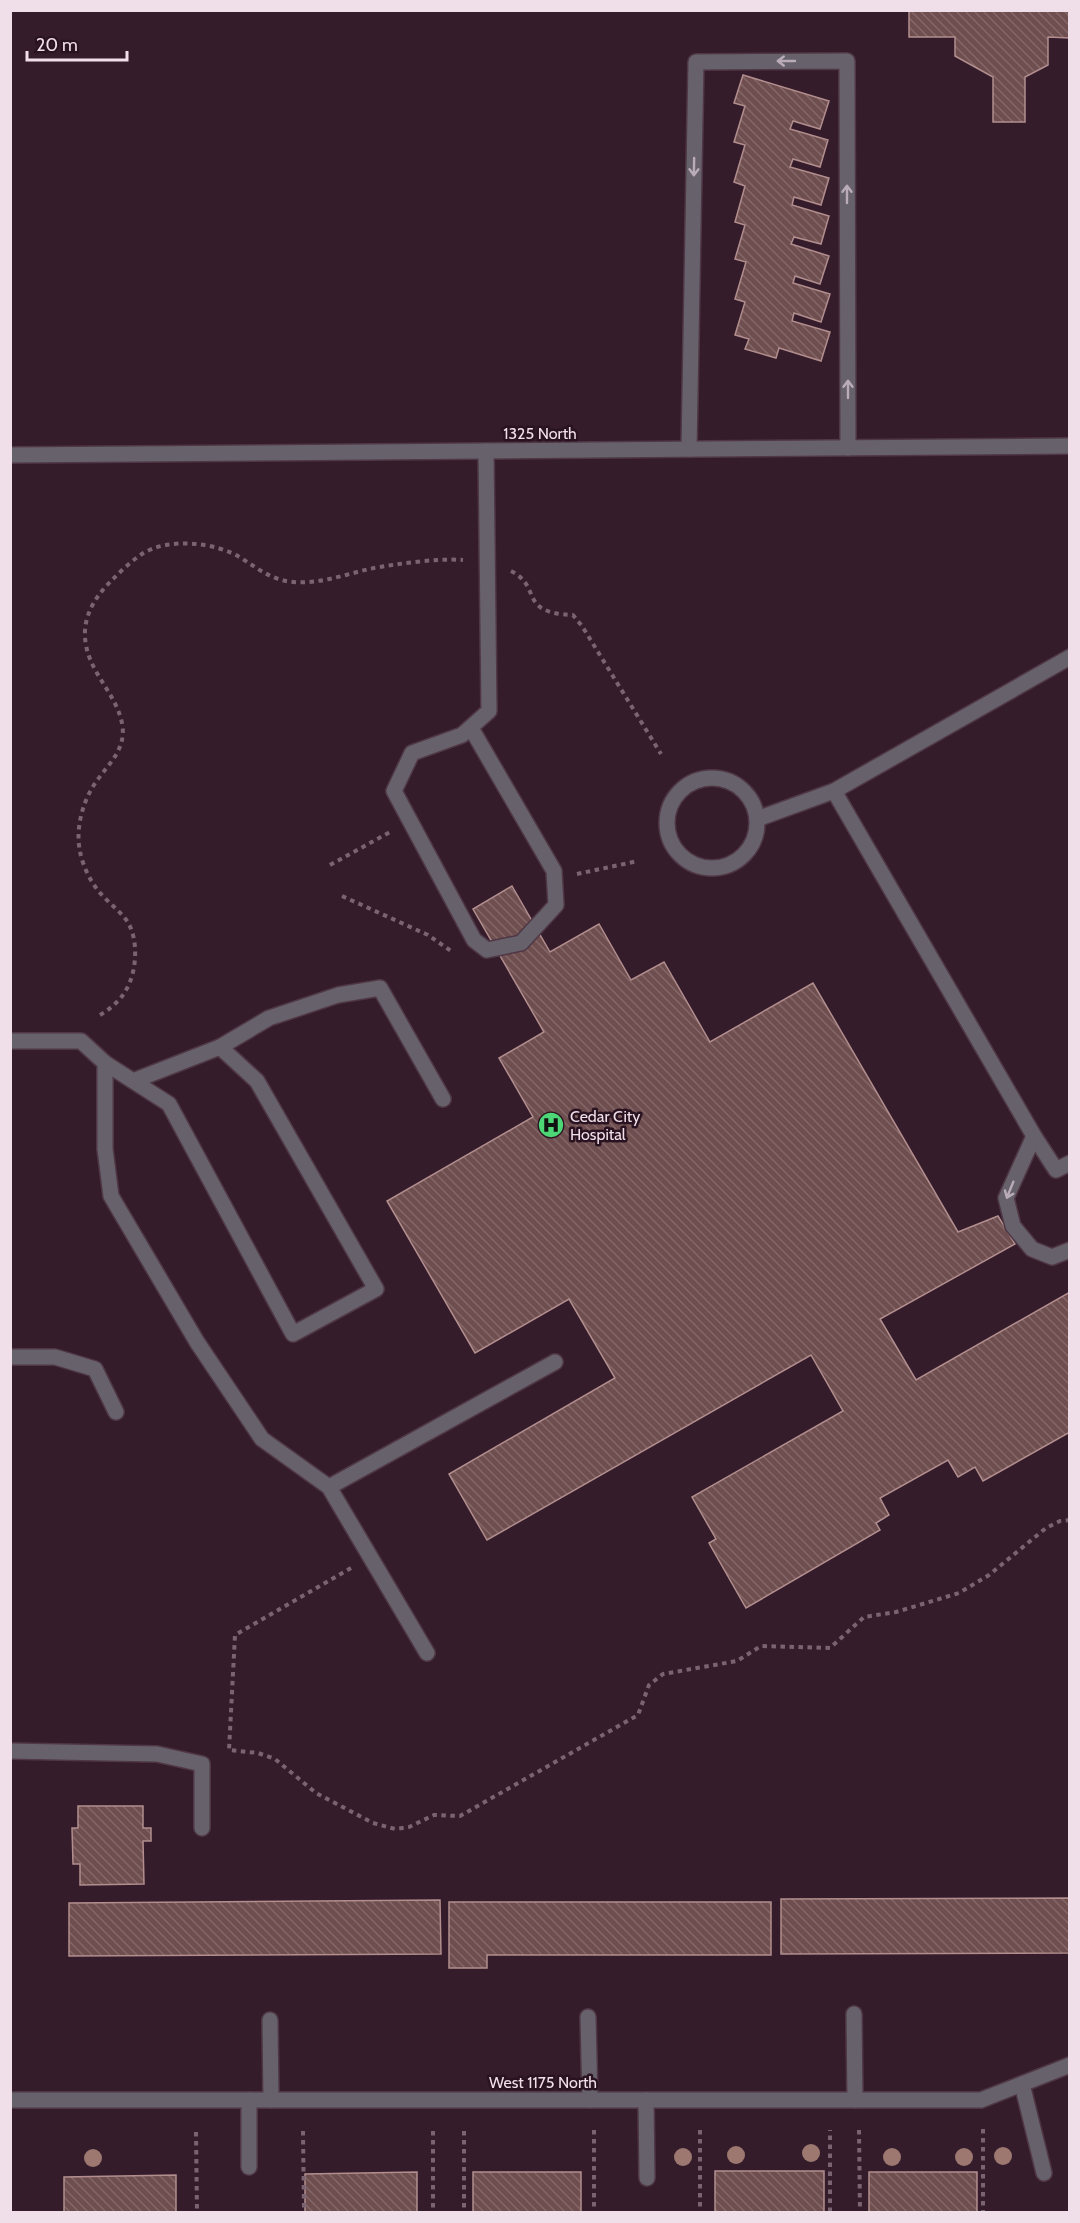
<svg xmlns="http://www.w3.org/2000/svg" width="1080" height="2223" font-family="Cabin,sans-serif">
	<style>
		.building { fill: url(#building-back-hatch); stroke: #b28e8e; stroke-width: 1.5 }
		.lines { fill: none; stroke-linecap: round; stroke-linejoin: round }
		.minor-casing { stroke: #4f3745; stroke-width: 18 }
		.path { stroke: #7b6471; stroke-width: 4; stroke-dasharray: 4.5 4.5; stroke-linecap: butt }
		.minor { stroke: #67616c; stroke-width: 15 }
		.tree { fill: #9c7871 }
		.oneway { stroke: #b9acb6 }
		.labels { text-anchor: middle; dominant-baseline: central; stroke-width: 5; stroke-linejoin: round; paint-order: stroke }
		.street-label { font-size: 16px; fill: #f0dee8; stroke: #2a1321 }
		.poi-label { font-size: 16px; fill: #f0dee8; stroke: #2a1321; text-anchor: start }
	</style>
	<defs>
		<pattern id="building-back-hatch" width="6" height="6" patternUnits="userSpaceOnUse" patternTransform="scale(1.5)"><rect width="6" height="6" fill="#6f4e4f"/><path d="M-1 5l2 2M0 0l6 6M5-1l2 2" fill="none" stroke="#846768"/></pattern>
	</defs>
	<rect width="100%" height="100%" fill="#351c2b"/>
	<g class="building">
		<path d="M1070,10V38L1048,37V65L1025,77V122H993V77L955,56V37H909V11H898Z"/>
		<path d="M743,75L829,101L820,129L793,121L790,129L828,140L820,167L793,159L790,167L829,178L821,205L794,197L792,205L829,216L821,244L794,237L791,244L829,256L820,284L795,276L793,283L830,294L821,322L794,313L792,321L830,332L821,361L779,348L776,358L745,349L749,339L735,335L745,302L735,299L746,262L735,259L745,225L735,222L745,186L734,182L745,145L734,142L745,106L734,103Z"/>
		<path d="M512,886L550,952L599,924L631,980L664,962L710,1042L813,983L958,1232L998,1216L1015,1244L880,1319L916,1380L1070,1292V1432L983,1481L975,1467L958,1477L948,1460L880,1498L889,1515L876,1523L880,1530L746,1608L709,1543L716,1539L692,1497L843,1411L811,1355L487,1540L449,1474L615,1378L569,1299L475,1353L387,1201L533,1117L499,1058L544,1032L473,909Z"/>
		<path d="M78,1806H143V1828H151V1841H143L144,1884L80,1885V1864H73L72,1828H78Z"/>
		<path d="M1070,1898V1953L781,1954V1899Z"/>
		<path d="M440,1900L441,1954L69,1956V1903Z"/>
		<path d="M449,1902H771V1955H487V1968H449Z"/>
		<rect x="715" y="2171" width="109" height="41"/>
		<path d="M417,2172V2212H305V2174Z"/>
		<rect x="473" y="2172" width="108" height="40"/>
		<rect x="869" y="2172" width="108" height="40"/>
		<path d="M176,2175V2212H64V2177Z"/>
	</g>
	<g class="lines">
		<g class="minor-casing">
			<g id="minor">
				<path d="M689,449L696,62L847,61L848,448"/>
				<path d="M10,455L1070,446"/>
				<path d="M1070,657L834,791L1034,1136L1056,1170L1070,1163"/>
				<path d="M471,728L554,871L556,905L521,943L487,950L474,940L394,791L412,753L462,735L489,711L486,451"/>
				<circle cx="712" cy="823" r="45"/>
				<path d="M757,819L834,791"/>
				<path d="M10,1041H81L105,1063V1149L111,1196L197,1342L262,1439L329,1487L427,1653"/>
				<path d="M220,1047L269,1018L338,995L380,988L443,1099"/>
				<path d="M105,1063L169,1104L293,1334L376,1289L257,1081L220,1047L133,1081"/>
				<path d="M1034,1136L1006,1198L1013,1226L1032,1249L1052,1257L1070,1250"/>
				<path d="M10,1357H55L95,1369L116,1412"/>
				<path d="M329,1487L555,1362"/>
				<path d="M10,1751L157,1754L202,1764V1828"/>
				<path d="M854,2014L855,2100"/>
				<path d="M588,2017L590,2100"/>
				<path d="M270,2020L271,2100"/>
				<path d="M1022,2084L1044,2173"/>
				<path d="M10,2100H981L1070,2065"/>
				<path d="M249,2100V2167"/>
				<path d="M646,2100L647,2178"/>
			</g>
		</g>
		<g class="path">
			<path d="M511,571C543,587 517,613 573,615L582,626L661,754"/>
			<path d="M330,865L390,832"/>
			<path d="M577,874L638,861"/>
			<path d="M342,896L428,935L451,951"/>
			<path d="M100,1015C110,1009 120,1001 126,990C137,972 139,939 127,921C120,911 110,904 102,895C92,885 82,865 80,851C75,829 83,800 96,782C109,763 127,749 122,723C116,694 91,674 86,645C81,619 94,598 111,581C120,572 131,561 142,554C168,537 216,542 241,558C259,569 271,580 293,582C319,584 344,575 369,569C395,564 437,558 463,560"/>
			<path d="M351,1568L235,1635L229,1750L258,1753L275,1759L316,1793L373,1823L395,1829L409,1827L434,1815L460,1816L638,1715L649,1685L663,1674L737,1661L761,1646L830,1648L864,1617L896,1612L959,1593L989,1575L1046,1528L1060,1521L1070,1520"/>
			<path d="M983,2129V2212"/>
			<path d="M594,2130V2212"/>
			<path d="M700,2130V2212"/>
			<path d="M859,2130L860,2212"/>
			<path d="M303,2131L304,2212"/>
			<path d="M433,2131V2212"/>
			<path d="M464,2131V2212"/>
			<path d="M196,2132L197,2212"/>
			<path d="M830,2212V2130"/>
		</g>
		<use href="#minor" class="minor"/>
	</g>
	<g class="tree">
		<circle cx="811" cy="2153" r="9"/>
		<circle cx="736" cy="2155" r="9"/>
		<circle cx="1003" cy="2156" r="9"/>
		<circle cx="683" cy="2157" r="9"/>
		<circle cx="892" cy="2157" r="9"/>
		<circle cx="964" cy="2157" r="9"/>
		<circle cx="93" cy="2158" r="9"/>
	</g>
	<defs><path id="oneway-shaft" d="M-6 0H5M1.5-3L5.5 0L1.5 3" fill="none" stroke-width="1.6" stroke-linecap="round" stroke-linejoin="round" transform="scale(1.5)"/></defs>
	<g class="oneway">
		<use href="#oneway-shaft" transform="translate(786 61) rotate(180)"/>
		<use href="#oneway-shaft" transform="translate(694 167) rotate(91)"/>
		<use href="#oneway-shaft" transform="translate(847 194) rotate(-90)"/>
		<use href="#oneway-shaft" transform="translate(848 389) rotate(-90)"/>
		<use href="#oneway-shaft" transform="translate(1010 1190) rotate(112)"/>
	</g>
	<defs>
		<g id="hospital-disc" transform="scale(1.35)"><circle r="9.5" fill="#4cd676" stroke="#2a1321"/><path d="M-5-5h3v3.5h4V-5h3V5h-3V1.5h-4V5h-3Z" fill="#111"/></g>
	</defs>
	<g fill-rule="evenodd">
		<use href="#hospital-disc" x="551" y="1125"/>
	</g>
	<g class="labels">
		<g class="street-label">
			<text x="540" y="433">1325 North</text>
			<text x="543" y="2082">West 1175 North</text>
		</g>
		<g class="poi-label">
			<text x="570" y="1116">Cedar City<tspan x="570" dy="18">Hospital</tspan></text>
		</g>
	</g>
	<rect width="1080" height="2223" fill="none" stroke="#f0dee8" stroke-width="24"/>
	<path d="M27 51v9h100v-9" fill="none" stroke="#f0dee8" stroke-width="3"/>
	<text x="36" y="51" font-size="18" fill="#f0dee8" stroke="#2a1321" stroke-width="4.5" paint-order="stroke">20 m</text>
</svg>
